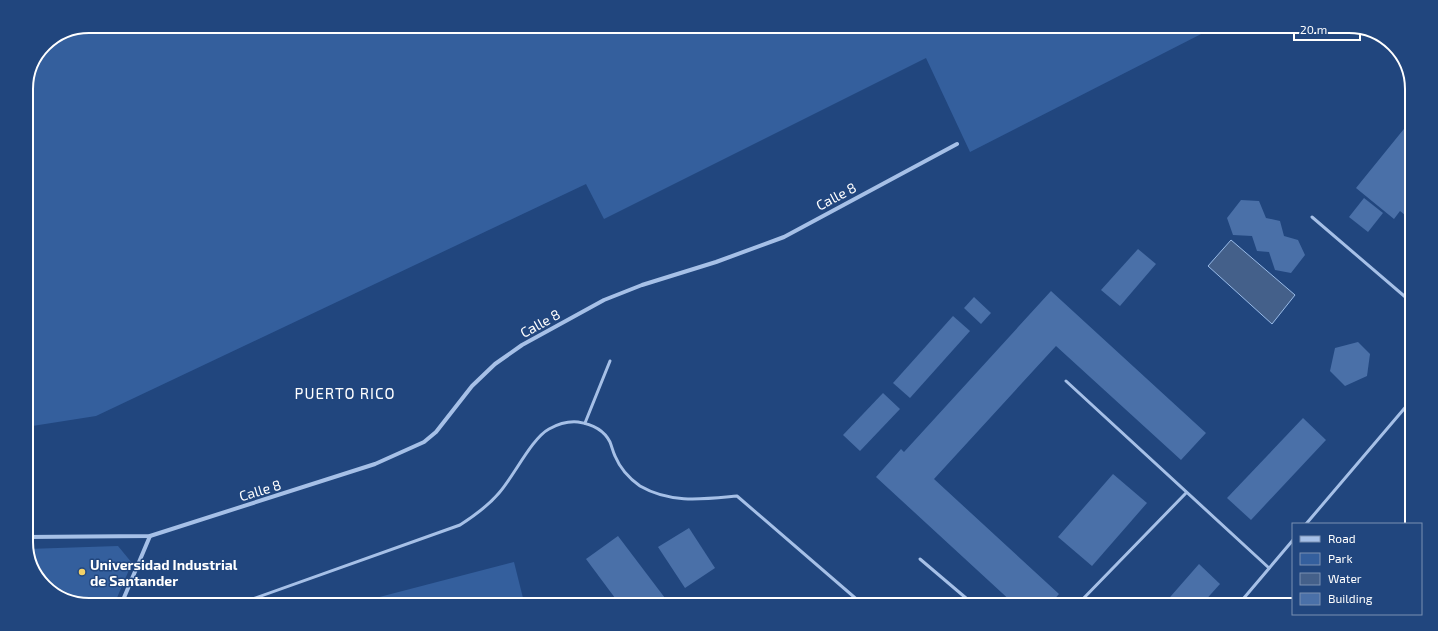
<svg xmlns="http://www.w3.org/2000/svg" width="1438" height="631" font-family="'Exo 2',sans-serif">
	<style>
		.green { fill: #345f9d }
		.water { fill: #44608a; stroke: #99bbe8 }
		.building { fill: #4a70a8 }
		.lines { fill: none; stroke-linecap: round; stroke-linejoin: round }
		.service { stroke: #a6c0e7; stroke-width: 3 }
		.minor { stroke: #a6c0e7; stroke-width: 4 }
		.poi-dot { fill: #f4d167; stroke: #21467e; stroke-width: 1.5 }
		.labels { text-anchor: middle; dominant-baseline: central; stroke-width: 3; stroke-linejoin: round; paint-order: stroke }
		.street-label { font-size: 14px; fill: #fff; stroke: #21467e }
		.poi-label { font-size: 14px; font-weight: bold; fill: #fff; stroke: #21467e; text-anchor: start }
		.neighbourhood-label { font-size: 15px; letter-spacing: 1px; fill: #fff; stroke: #21467e }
		.rim { fill: none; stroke: #fff; stroke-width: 2 }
	</style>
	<rect width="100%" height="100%" fill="#21467e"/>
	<g class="green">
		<path d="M90,26L1209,30L970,152L926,58L604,219L586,184L96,416L26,427V86L45,44Z"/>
		<path d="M118,546L132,563L116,600H65L39,580L27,549Z"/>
		<path d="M514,562L524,602L364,601Z"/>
	</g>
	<path class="water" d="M1231,240L1295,295L1272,324L1208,266Z"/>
	<g class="building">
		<path d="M1412,119L1411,220L1400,211L1394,219L1356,188Z"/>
		<path d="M1364,198L1383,213L1368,232L1349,217Z"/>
		<path d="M1241,200L1259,201L1266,218L1280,221L1284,236L1298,240L1305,255L1291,273L1275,270L1269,252L1257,251L1252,236L1233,235L1227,218Z"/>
		<path d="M1138,249L1156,264L1120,306L1101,290Z"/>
		<path d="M1051,291L1206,433L1181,460L1056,346L934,479L1059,594L1050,604H1014L876,477L901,449L904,452Z"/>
		<path d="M974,297L991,313L981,324L964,308Z"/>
		<path d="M953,316L970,331L910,398L893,383Z"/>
		<path d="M1358,342L1370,354L1367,376L1345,386L1330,371L1335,348Z"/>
		<path d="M883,393L900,409L860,451L843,435Z"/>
		<path d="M1303,418L1326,440L1251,520L1227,498Z"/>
		<path d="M1113,474L1147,503L1092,566L1058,537Z"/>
		<path d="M689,528L715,568L685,588L658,547Z"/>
		<path d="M618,536L668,602H618L586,559Z"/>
		<path d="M1199,564L1220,584L1202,604H1164Z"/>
	</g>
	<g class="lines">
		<g class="service">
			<path d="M1312,217L1410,301"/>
			<path d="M1066,381L1269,568"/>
			<path d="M585,423L610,361"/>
			<path d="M1306,524L1409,403"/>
			<path d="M920,559L973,604"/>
			<path d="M247,601L460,525C474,516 488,506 499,493C514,476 532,438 549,429C558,424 568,421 578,422C591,424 604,430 610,442C612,447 613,452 615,456C620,468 630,479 640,486C671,504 704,499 737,496L861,603"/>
			<path d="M1078,604L1186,493"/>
			<path d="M1238,605L1293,540"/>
		</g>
		<g class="minor">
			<path d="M26,537L150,536L375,464L424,442L436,432L472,386L495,364L522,345L604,300L642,285L716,262L784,237L957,144"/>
			<path d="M123,600L150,536"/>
		</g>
	</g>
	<circle class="poi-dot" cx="82" cy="572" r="4"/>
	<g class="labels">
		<g class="street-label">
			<text transform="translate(836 196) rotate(-28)">Calle 8</text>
			<text transform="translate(540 323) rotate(-29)">Calle 8</text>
			<text transform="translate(260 490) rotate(-17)">Calle 8</text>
		</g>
		<g class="poi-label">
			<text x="90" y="564">Universidad Industrial<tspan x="90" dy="16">de Santander</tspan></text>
		</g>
		<g class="neighbourhood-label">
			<text x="345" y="393">PUERTO RICO</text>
		</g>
	</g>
	<path d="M0 0H1438V631H0ZM89 33H1349A56 56 0 0 1 1405 89V542A56 56 0 0 1 1349 598H89A56 56 0 0 1 33 542V89A56 56 0 0 1 89 33Z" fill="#21467e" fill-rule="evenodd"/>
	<path class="rim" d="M89 33H1349A56 56 0 0 1 1405 89V542A56 56 0 0 1 1349 598H89A56 56 0 0 1 33 542V89A56 56 0 0 1 89 33Z"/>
	<rect x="1292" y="523" width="130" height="92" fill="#21467e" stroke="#7a90b2"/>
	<rect x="1300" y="536" width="20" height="6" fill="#a6c0e7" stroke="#7a90b2"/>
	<text x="1328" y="543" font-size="12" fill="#ffffff">Road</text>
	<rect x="1300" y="553" width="20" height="12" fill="#345f9d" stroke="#7a90b2"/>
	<text x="1328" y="563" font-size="12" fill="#ffffff">Park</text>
	<rect x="1300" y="573" width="20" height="12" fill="#44608a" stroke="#7a90b2"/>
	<text x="1328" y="583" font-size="12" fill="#ffffff">Water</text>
	<rect x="1300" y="593" width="20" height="12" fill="#4a70a8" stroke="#7a90b2"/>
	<text x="1328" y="603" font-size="12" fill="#ffffff">Building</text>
	<path d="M1294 34v6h66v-6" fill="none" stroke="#ffffff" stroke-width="2"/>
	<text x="1300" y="34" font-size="12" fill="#ffffff" stroke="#21467e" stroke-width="3" paint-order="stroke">20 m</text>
</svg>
